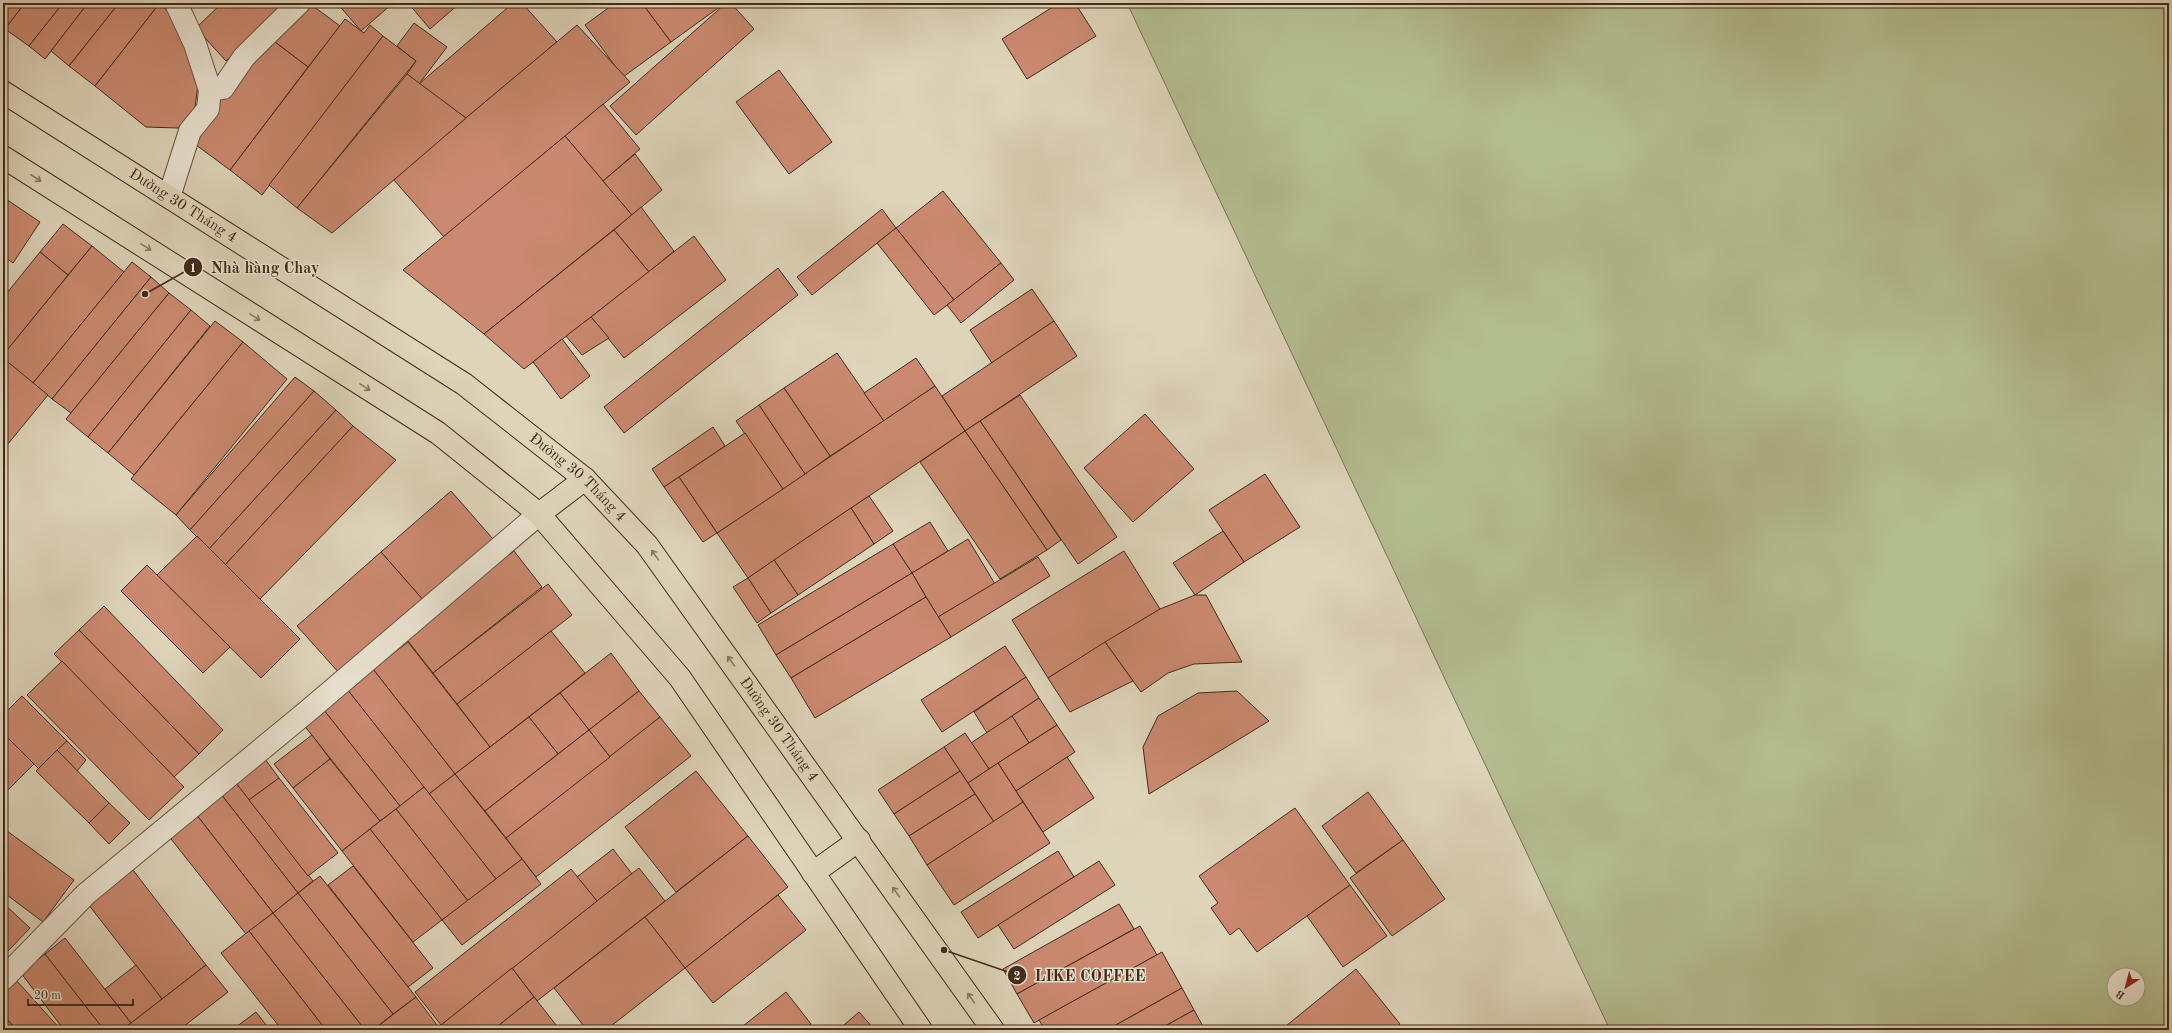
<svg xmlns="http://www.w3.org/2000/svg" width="2172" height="1033" font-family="'Old Standard TT',serif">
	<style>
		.green { fill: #b3bc8f; stroke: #7a7454; fill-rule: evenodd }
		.building { fill: #ca8970; stroke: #422b18 }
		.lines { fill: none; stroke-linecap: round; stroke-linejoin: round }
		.minor-casing { stroke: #695540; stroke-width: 24 }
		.primary-casing { stroke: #422b18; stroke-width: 24 }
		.minor { stroke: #eae3d2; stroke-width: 22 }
		.primary { stroke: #ded4ba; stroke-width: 22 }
		.oneway { stroke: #887761 }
		.labels { text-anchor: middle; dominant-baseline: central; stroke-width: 3; stroke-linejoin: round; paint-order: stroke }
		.street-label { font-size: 15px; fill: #422b18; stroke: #eae3d2 }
		.leader { fill: none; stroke: #422b18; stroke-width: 1.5 }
		.callout-dot { fill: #422b18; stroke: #eae3d2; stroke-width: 1.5 }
		.mark-label { font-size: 12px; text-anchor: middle; font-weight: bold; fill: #fff }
		.callout-label { font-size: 16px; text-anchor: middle; font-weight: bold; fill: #422b18; stroke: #eae3d2; stroke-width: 3; stroke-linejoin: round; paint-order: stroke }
	</style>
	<rect width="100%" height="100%" fill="#ded4ba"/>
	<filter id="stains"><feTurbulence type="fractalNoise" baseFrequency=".005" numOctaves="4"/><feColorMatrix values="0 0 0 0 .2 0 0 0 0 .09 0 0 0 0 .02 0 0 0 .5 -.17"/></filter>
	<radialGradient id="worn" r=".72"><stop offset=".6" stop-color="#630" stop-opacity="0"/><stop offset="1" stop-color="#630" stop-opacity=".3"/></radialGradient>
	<path class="green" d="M1127,3H2169V1030H1610ZM2114,975H2138V999H2114Z"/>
	<g class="building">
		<path d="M3,3H25L5,29L3,27Z"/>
		<path d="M25,3H63L29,46L5,29Z"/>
		<path d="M63,3H88L45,59L29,46Z"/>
		<path d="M88,3H119L69,66L51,51Z"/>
		<path d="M119,3L159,4L95,86L69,66Z"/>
		<path d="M222,3H288L226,61L196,28Z"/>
		<path d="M309,3L340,26L308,67L271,39Z"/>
		<path d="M337,3H393L361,31Z"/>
		<path d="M408,3H460L430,29Z"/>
		<path d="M513,3H522L557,42L466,118L419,84Z"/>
		<path d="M615,3H642L671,42L623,77L585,25Z"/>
		<path d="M642,3H725L671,42Z"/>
		<path d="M726,3H731L754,29L636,135L610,106Z"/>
		<path d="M1059,3H1075L1096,36L1027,79L1002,39Z"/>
		<path d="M159,4L182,22L199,78L195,107L178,128L146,127L95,86Z"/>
		<path d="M345,19L364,33L370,25L383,36L262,195L230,170Z"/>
		<path d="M414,23L447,47L419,84L407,74L416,61L397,46Z"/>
		<path d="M577,25L630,82L444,237L393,179Z"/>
		<path d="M267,36L308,67L230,170L188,139Z"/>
		<path d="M383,36L416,61L297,208L269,185Z"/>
		<path d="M779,70L832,142L789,174L736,102Z"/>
		<path d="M407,74L466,118L332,233L297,208Z"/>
		<path d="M603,104L640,149L603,181L565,136Z"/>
		<path d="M565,136L632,215L484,334L403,270Z"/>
		<path d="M635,154L662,190L632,215L603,181Z"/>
		<path d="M943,191L1001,263L954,300L896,228Z"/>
		<path d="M3,197L40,222L13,263L3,256Z"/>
		<path d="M641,207L674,251L649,272L614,230Z"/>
		<path d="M882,209L896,228L812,295L797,277Z"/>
		<path d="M63,224L92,246L68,275L40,252Z"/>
		<path d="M896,228L954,300L934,315L877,243Z"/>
		<path d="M614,230L649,272L524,369L484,334Z"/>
		<path d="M694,236L726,280L624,358L591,317Z"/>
		<path d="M92,246L124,272L33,383L3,358V355Z"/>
		<path d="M40,252L68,275L3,355V298Z"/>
		<path d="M132,262L151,277L52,399L33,383Z"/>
		<path d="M1001,263L1014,280L961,323L947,305Z"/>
		<path d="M778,268L798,295L624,433L604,407Z"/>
		<path d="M151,277L169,293L71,413L52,399Z"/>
		<path d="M1032,289L1054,321L992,363L970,330Z"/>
		<path d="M169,293L191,310L88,437L66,419Z"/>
		<path d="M191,310L210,326L108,453L88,437Z"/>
		<path d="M591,317L609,338L582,355L566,336Z"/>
		<path d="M215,321L243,342L134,475L108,453Z"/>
		<path d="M1054,321L1077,356L965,431L942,396Z"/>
		<path d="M562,339L590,376L561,399L533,362Z"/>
		<path d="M243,342L287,379L176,515L131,479Z"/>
		<path d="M837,353L884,421L830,456L784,388Z"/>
		<path d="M3,358L48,395L3,450Z"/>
		<path d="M916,358L935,386L884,421L864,393Z"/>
		<path d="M295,377L314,391L190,530L176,515Z"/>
		<path d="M935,386L965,431L748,578L717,533Z"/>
		<path d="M784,388L830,456L805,474L759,405Z"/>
		<path d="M314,391L336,410L209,549L190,530Z"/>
		<path d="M1020,395L1117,537L1078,564L980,421Z"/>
		<path d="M759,405L805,474L783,489L736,421Z"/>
		<path d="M336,410L353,426L225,565L209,549Z"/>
		<path d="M1145,414L1194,469L1133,522L1084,468Z"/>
		<path d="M980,421L1061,540L1047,550L965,431Z"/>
		<path d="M353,426L396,460L260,599L225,565Z"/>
		<path d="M713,427L725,446L664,487L652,469Z"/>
		<path d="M965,431L1047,550L1000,579L920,462Z"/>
		<path d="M745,433L783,489L717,533L679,477Z"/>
		<path d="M1265,474L1300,527L1244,562L1209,510Z"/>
		<path d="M679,477L717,533L703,542L664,487Z"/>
		<path d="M451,491L493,539L424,601L381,552Z"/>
		<path d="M869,496L893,531L874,544L851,508Z"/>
		<path d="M851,508L874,544L798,595L774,560Z"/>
		<path d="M930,522L948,551L912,573L893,544Z"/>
		<path d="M1223,531L1244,562L1195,595L1173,563Z"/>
		<path d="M197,536L300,639L261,678L157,575Z"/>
		<path d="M968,539L995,584L938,617L912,573Z"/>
		<path d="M893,544L912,573L776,655L758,625Z"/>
		<path d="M514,551L542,587L433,673L404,636Z"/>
		<path d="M1124,551L1160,609L1048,678L1012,620Z"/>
		<path d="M381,552L424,601L340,674L297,626Z"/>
		<path d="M1038,557L1050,576L951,637L938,617Z"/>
		<path d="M774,560L798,595L771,613L748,578Z"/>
		<path d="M147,565L230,647L203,673L121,591Z"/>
		<path d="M912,573L926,597L791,678L776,655Z"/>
		<path d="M748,578L771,613L757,623L733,587Z"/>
		<path d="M548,584L572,615L457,704L433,673Z"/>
		<path d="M1195,595H1206L1242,662L1194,664L1168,673L1141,692L1105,642L1160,609Z"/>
		<path d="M926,597L951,637L815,718L791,678Z"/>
		<path d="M104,606L223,730L199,754L79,630Z"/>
		<path d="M79,630L199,754L174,777L54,654Z"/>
		<path d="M551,631L585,673L490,747L457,704Z"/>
		<path d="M408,642L490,747L455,774L373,669Z"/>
		<path d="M1105,642L1133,681L1070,712L1048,678Z"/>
		<path d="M1005,646L1026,677L942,732L921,700Z"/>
		<path d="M611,653L639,691L589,730L560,693Z"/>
		<path d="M62,661L184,787L149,820L27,695Z"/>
		<path d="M373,669L455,774L429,794L347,689Z"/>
		<path d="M1026,677L1039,698L987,733L974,712Z"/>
		<path d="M347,689L424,787L400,806L323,709Z"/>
		<path d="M639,691L660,717L610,757L589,730Z"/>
		<path d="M1237,691L1269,721L1149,794L1143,747L1158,716L1198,693Z"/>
		<path d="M560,693L589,730L558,754L529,717Z"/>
		<path d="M22,696L67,741L39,769L3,733V715Z"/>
		<path d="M1039,698L1057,725L1029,743L1012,716Z"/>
		<path d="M323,709L400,806L380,821L303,724Z"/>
		<path d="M1012,716L1029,743L989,769L971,743Z"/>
		<path d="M529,717L558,754L485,811L455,774Z"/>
		<path d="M660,717L691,756L536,877L506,838Z"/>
		<path d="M1057,725L1075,752L1016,791L998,763Z"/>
		<path d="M589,730L610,757L506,838L485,811Z"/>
		<path d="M3,733L34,764L3,795Z"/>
		<path d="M965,733L989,769L968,783L944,747Z"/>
		<path d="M312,735L330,759L293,788L274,764Z"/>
		<path d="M67,741L86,760L77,771L57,750Z"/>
		<path d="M944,747L960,771L894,814L878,790Z"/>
		<path d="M57,750L109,803L89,823L36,771Z"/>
		<path d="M1067,757L1094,798L1043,832L1016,791Z"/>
		<path d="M265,759L279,778L249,800L235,782Z"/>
		<path d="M330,759L380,821L342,851L293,788Z"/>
		<path d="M998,763L1023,802L994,822L968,783Z"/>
		<path d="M696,771L748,836L676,892L625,827Z"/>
		<path d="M960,771L975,794L909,836L894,814Z"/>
		<path d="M455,774L522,859L496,879L429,794Z"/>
		<path d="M232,778L313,881L298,893L217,789Z"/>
		<path d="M279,778L338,853L308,876L249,800Z"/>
		<path d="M424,787L496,879L468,901L396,809Z"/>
		<path d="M217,789L298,893L273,913L192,809Z"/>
		<path d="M1368,792L1403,840L1356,873L1322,826Z"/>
		<path d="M975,794L994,822L927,865L909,836Z"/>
		<path d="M1023,802L1050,843L954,905L927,865Z"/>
		<path d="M109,803L130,823L109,844L89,823Z"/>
		<path d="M1295,808L1350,885L1257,952L1239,928L1230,935L1211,908L1218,903L1199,876Z"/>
		<path d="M192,809L273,913L246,934L164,830Z"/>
		<path d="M396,809L468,901L442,920L370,829Z"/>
		<path d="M3,828L74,880L43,922L3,892Z"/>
		<path d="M370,829L442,920L413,942L342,851Z"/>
		<path d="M748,836L788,887L685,968L645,917Z"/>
		<path d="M1403,840L1445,899L1392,936L1350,878Z"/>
		<path d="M613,849L632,874L597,901L577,877Z"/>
		<path d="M1058,851L1074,877L978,938L961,912Z"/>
		<path d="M522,859L541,884L462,945L442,920Z"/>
		<path d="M1099,861L1115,885L1014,949L998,925Z"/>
		<path d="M353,866L433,968L408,987L328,885Z"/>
		<path d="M639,868L665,901L537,1001L512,968Z"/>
		<path d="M571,869L597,901L441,1025L415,992Z"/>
		<path d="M133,870L206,965L162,999L88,904Z"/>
		<path d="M320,876L416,997L393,1014L298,893Z"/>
		<path d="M1350,885L1387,936L1343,967L1307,916Z"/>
		<path d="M298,893L393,1014L373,1030H365L273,913Z"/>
		<path d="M778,895L806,930L713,1003L685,968Z"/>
		<path d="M3,903L30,928L7,952L3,948Z"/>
		<path d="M1119,904L1134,929L1017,994L1003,969Z"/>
		<path d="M273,913L365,1030H326L249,931Z"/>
		<path d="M645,917L685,968L606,1030H587L554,988Z"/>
		<path d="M1140,926L1157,955L1034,1023L1017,994Z"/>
		<path d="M249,931L326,1030H282L221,953Z"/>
		<path d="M65,938L131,1023L122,1030H104L45,954Z"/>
		<path d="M1162,952L1182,988L1107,1030H1045L1039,1020Z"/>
		<path d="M45,954L104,1030H64L21,973Z"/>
		<path d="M136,965L162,999L131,1023L105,989Z"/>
		<path d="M206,965L228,992L179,1030H122Z"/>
		<path d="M512,968L534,997L493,1030H445L441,1025Z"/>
		<path d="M1356,969L1400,1024L1393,1030H1281Z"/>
		<path d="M16,980L61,1030H17L3,1015V995Z"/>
		<path d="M1182,988L1194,1010L1158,1030H1107Z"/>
		<path d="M786,992L811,1024L804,1030H738Z"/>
		<path d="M416,997L437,1025L430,1030H373Z"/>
		<path d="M534,997L560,1030H493Z"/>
		<path d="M1194,1010L1205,1030H1158Z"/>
		<path d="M256,1012L270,1030H232Z"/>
		<path d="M859,1012L875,1030H838Z"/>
		<path d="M3,1015L17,1030H3Z"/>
	</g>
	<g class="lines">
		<g class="minor-casing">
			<g id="minor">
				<path d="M210,90L223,88L244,57L299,3"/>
				<path d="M169,197L190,131L208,109L210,90L195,44L176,3"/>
				<path d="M3,979L86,894L309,710L539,514"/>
			</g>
		</g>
		<g class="primary-casing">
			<g id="primary">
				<path id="s1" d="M3,92L464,384L585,479L647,545L993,1030"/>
				<path d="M3,157L438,433L539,514L680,678L921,1030"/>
				<path d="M539,514L585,479"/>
				<path d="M813,873L859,840"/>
			</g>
		</g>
		<use href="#minor" class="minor"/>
		<use href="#primary" class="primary"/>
	</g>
	<defs><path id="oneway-shaft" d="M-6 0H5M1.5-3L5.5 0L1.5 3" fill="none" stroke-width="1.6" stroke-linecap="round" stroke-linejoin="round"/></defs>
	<g class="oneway">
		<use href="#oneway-shaft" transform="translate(36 178) rotate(33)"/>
		<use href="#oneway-shaft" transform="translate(146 247) rotate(32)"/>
		<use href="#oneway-shaft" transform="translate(255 317) rotate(32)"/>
		<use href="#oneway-shaft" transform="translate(365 387) rotate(32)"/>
		<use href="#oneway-shaft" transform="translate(655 555) rotate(-126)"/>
		<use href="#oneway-shaft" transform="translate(731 661) rotate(-126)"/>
		<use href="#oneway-shaft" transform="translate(896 892) rotate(-125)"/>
		<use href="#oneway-shaft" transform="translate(971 998) rotate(-125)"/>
	</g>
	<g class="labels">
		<g class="street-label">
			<text stroke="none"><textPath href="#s1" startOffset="213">Đường 30 Tháng 4</textPath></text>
			<text stroke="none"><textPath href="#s1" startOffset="693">Đường 30 Tháng 4</textPath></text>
			<text stroke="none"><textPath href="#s1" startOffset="1017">Đường 30 Tháng 4</textPath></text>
		</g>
	</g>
	<path class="leader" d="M145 294L193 267M944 950L1017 975"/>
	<g class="callout-dot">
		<circle cx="145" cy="294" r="4"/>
		<circle cx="944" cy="950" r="4"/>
		<circle cx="193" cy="267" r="10"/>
		<circle cx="1017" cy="975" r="10"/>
	</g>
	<g class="mark-label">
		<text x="193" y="272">1</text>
		<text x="1017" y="980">2</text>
	</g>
	<g class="callout-label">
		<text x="265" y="273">Nhà hàng Chay</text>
		<text x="1090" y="981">LIKE COFFEE</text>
	</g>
	<rect width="2172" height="1033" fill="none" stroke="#ded4ba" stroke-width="16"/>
	<rect x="4" y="4" width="2164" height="1025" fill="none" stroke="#422b18" stroke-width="2"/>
	<rect x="8" y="8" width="2156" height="1017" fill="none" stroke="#422b18"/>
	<g transform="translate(2126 987) rotate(216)"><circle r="19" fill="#eae3d2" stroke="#a79988"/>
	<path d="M0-3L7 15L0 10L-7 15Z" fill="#8f2418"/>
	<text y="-6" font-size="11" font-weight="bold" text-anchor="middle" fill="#422b18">B</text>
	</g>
	<path d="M28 999v6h105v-6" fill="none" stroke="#422b18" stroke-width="2"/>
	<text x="34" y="999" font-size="12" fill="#422b18" stroke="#eae3d2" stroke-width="3" paint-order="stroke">20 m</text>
	<rect width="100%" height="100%" filter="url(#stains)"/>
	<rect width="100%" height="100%" fill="url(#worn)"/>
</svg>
